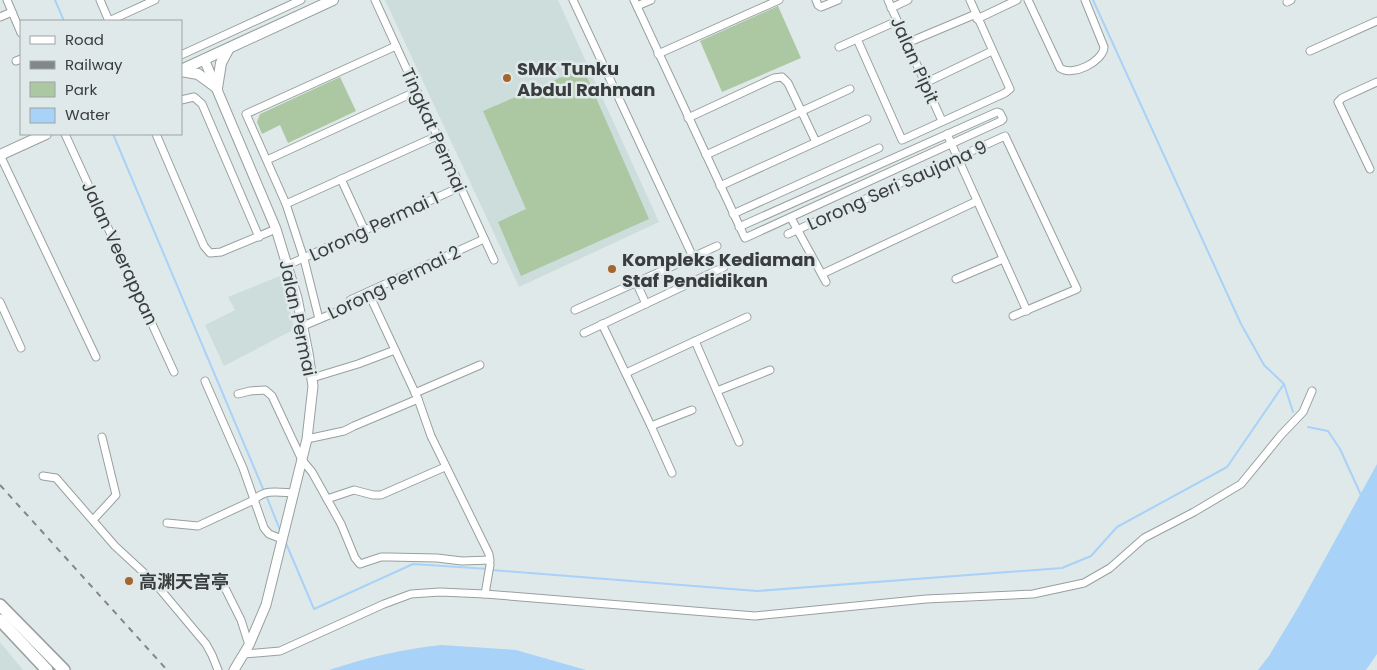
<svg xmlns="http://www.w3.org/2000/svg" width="1377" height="670" font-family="Poppins,'Noto Sans SC',sans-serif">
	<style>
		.built { fill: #ccdddc }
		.green { fill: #abc8a2 }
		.water { fill: #a8d2f7 }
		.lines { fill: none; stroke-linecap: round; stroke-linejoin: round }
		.stream { stroke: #a8d2f7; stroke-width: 2 }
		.minor-casing { stroke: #98a09f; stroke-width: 9 }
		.tertiary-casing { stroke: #98a09f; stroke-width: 11 }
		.secondary-casing { stroke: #98a09f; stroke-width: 12 }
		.trunk-casing { stroke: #98a09f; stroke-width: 14 }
		.minor { stroke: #fff; stroke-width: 7 }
		.tertiary { stroke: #fff; stroke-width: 9 }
		.secondary { stroke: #fff; stroke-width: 10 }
		.trunk { stroke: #fff; stroke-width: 11 }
		.rail { stroke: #828888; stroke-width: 2; stroke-dasharray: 6 6; stroke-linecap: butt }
		.poi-dot { fill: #a5652d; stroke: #e0e9e9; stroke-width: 2 }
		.labels { text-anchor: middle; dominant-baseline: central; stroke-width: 5; stroke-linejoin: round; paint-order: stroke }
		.street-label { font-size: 18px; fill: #393d3d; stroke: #e0e9e9 }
		.poi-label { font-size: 18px; font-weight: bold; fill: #393d3d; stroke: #e0e9e9; text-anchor: start }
	</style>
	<rect width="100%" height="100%" fill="#e0e9e9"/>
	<g class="built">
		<path d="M385,0H558L659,222L519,287Z"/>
		<path d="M280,276L295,329L224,366L205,325L235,310L228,297Z"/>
		<path d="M0,642L23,670H0Z"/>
	</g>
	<g class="green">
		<path d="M778,6L801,58L722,92L700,41Z"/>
		<path d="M583,68L649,219L521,276L498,222L526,209L483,111Z"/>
		<path d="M340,77L356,111L288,143L280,125L262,134L257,122L260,114Z"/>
	</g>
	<g class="water">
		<path d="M1377,464V654L1366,670H1258L1269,656L1299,606Z"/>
		<path d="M441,645L516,650L586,670H329C366,658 402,649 441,645Z"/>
	</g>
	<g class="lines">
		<g class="stream">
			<path d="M55,0L64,21"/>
			<path d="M1093,0L1241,324L1264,365L1284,384L1293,412"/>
			<path d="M113,134L264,491"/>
			<path d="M1308,427L1328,431L1340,449L1361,495"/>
			<path d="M266,495L280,530"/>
			<path d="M285,541L314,609L413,564L488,569"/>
			<path d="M492,570L757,591L1062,568L1091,556L1117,527L1227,467L1284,384"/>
		</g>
		<g class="minor-casing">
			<g id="minor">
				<path d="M7,0L21,33"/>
				<path d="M100,0L109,21"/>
				<path d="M375,0L494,260"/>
				<path d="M573,0L693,257"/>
				<path d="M634,0L745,238L1001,121L1003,119L1000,113L997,112L739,227"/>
				<path d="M816,0L818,5L821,7L838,0"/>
				<path d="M888,0L942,121"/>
				<path d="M1028,0L1060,68C1072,77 1103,62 1104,47L1085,0"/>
				<path d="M1287,2L1291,0"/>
				<path d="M637,6L651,0"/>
				<path d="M891,8L908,0"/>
				<path d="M0,17L12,12"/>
				<path d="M977,19L1017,0"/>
				<path d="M109,21L155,0"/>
				<path d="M857,39L902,140L1005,93L1010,89L970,0"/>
				<path d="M907,43L976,14"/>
				<path d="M839,47L897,21"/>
				<path d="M1310,51L1377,21"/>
				<path d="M658,54L779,0"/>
				<path d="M181,55L301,0"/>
				<path d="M16,61L21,59"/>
				<path d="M925,83L992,51"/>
				<path d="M181,100L194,97L202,104L259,237"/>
				<path d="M688,118L774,78L782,77L788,83L816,142"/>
				<path d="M65,134L174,372"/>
				<path d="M156,134L204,246L210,253L221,252L276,229"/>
				<path d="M947,134L1027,311"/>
				<path d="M0,155L96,357"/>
				<path d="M706,155L850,89"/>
				<path d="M267,160L417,91"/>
				<path d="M1370,169L1338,102L1342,98L1377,82"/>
				<path d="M341,179L365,231"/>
				<path d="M720,186L867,119"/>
				<path d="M286,204L437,136"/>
				<path d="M733,214L879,148"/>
				<path d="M791,218L826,282"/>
				<path d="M788,234L1005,136L1077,289L1013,316"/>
				<path d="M288,265L460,187"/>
				<path d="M822,274L977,201"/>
				<path d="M956,279L1003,259"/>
				<path d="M636,282L646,304"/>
				<path d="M368,292L418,399L431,436L489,554L490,565L485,594"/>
				<path d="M0,302L21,348"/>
				<path d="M575,310L717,246"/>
				<path d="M319,319L304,259L286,204L246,114L396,46"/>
				<path d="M602,324L651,426L672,473"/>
				<path d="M303,326L348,307L350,300L484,239"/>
				<path d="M584,333L724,267"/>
				<path d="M695,341L739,442"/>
				<path d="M626,373L747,317"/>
				<path d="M312,378L358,364L395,350"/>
				<path d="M205,381L243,468L264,528L269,534L282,539"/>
				<path d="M717,391L770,370"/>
				<path d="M415,393L480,365"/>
				<path d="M238,394L250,391L265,390L272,396L302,460L312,472L341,524L355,558L360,564L381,557H389L437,558L462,561L490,560"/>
				<path d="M651,426L692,410"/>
				<path d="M307,439L344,431L354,426L418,399"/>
				<path d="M43,476L56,478L115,546L154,582L206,644L212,655L218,670"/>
				<path d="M327,499L354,490L373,495H381L445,467"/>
				<path d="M93,520L116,495L102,437"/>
				<path d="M167,523L198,526L254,500C265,489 278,492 292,493"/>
				<path d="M220,578L241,620L249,645"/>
				<path d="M244,654L280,651L384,604L411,594L440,592L485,594L755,616L926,599L1033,594L1084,583L1110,568L1144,538L1194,512L1241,484L1281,435L1303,412L1312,391"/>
			</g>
		</g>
		<g class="tertiary-casing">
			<path id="tertiary" d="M204,59L276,229L297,298L308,353L313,386L307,439L266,605L249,645L234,670"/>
		</g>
		<g class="secondary-casing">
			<g id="secondary">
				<path d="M181,70L333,0"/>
				<path d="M181,71L198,74L217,88"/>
				<path d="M217,88L221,63L229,48"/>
				<path d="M0,155L46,134"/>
			</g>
		</g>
		<g class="trunk-casing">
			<g id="trunk">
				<path d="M0,605L64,670"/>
				<path d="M0,620L47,670"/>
			</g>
		</g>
		<use href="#minor" class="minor"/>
		<use href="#tertiary" class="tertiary"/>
		<use href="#secondary" class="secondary"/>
		<use href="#trunk" class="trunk"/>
		<path class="rail" d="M0,485L167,670"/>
	</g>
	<g class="poi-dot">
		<circle cx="507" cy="78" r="5"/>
		<circle cx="612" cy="269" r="5"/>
		<circle cx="129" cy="581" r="5"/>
	</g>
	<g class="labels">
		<g class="street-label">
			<text transform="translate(915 60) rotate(66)">Jalan Pipit</text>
			<text transform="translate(434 130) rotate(66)">Tingkat Permai</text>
			<text transform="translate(897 185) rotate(-24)">Lorong Seri Saujana 9</text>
			<text transform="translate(374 226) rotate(-25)">Lorong Permai 1</text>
			<text transform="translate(120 253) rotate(65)">Jalan Veerappan</text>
			<text transform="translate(394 282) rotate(-26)">Lorong Permai 2</text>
			<text transform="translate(298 318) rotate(78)">Jalan Permai</text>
		</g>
		<g class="poi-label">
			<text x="517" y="68">SMK Tunku<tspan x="517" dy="21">Abdul Rahman</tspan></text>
			<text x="622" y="259">Kompleks Kediaman<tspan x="622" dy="21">Staf Pendidikan</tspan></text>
			<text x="139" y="581">高渊天宫亭</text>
		</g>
	</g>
	<rect x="20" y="20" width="162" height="115" fill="#e0e9e9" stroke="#9da4a4"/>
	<rect x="30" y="36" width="25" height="8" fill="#ffffff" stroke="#9da4a4"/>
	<text x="65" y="45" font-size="15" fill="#393d3d">Road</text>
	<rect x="30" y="61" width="25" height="8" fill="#828888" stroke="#9da4a4"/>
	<text x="65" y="70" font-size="15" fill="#393d3d">Railway</text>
	<rect x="30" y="82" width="25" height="15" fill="#abc8a2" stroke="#9da4a4"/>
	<text x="65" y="95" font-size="15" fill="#393d3d">Park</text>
	<rect x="30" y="108" width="25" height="15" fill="#a8d2f7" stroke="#9da4a4"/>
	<text x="65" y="120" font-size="15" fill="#393d3d">Water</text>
</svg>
